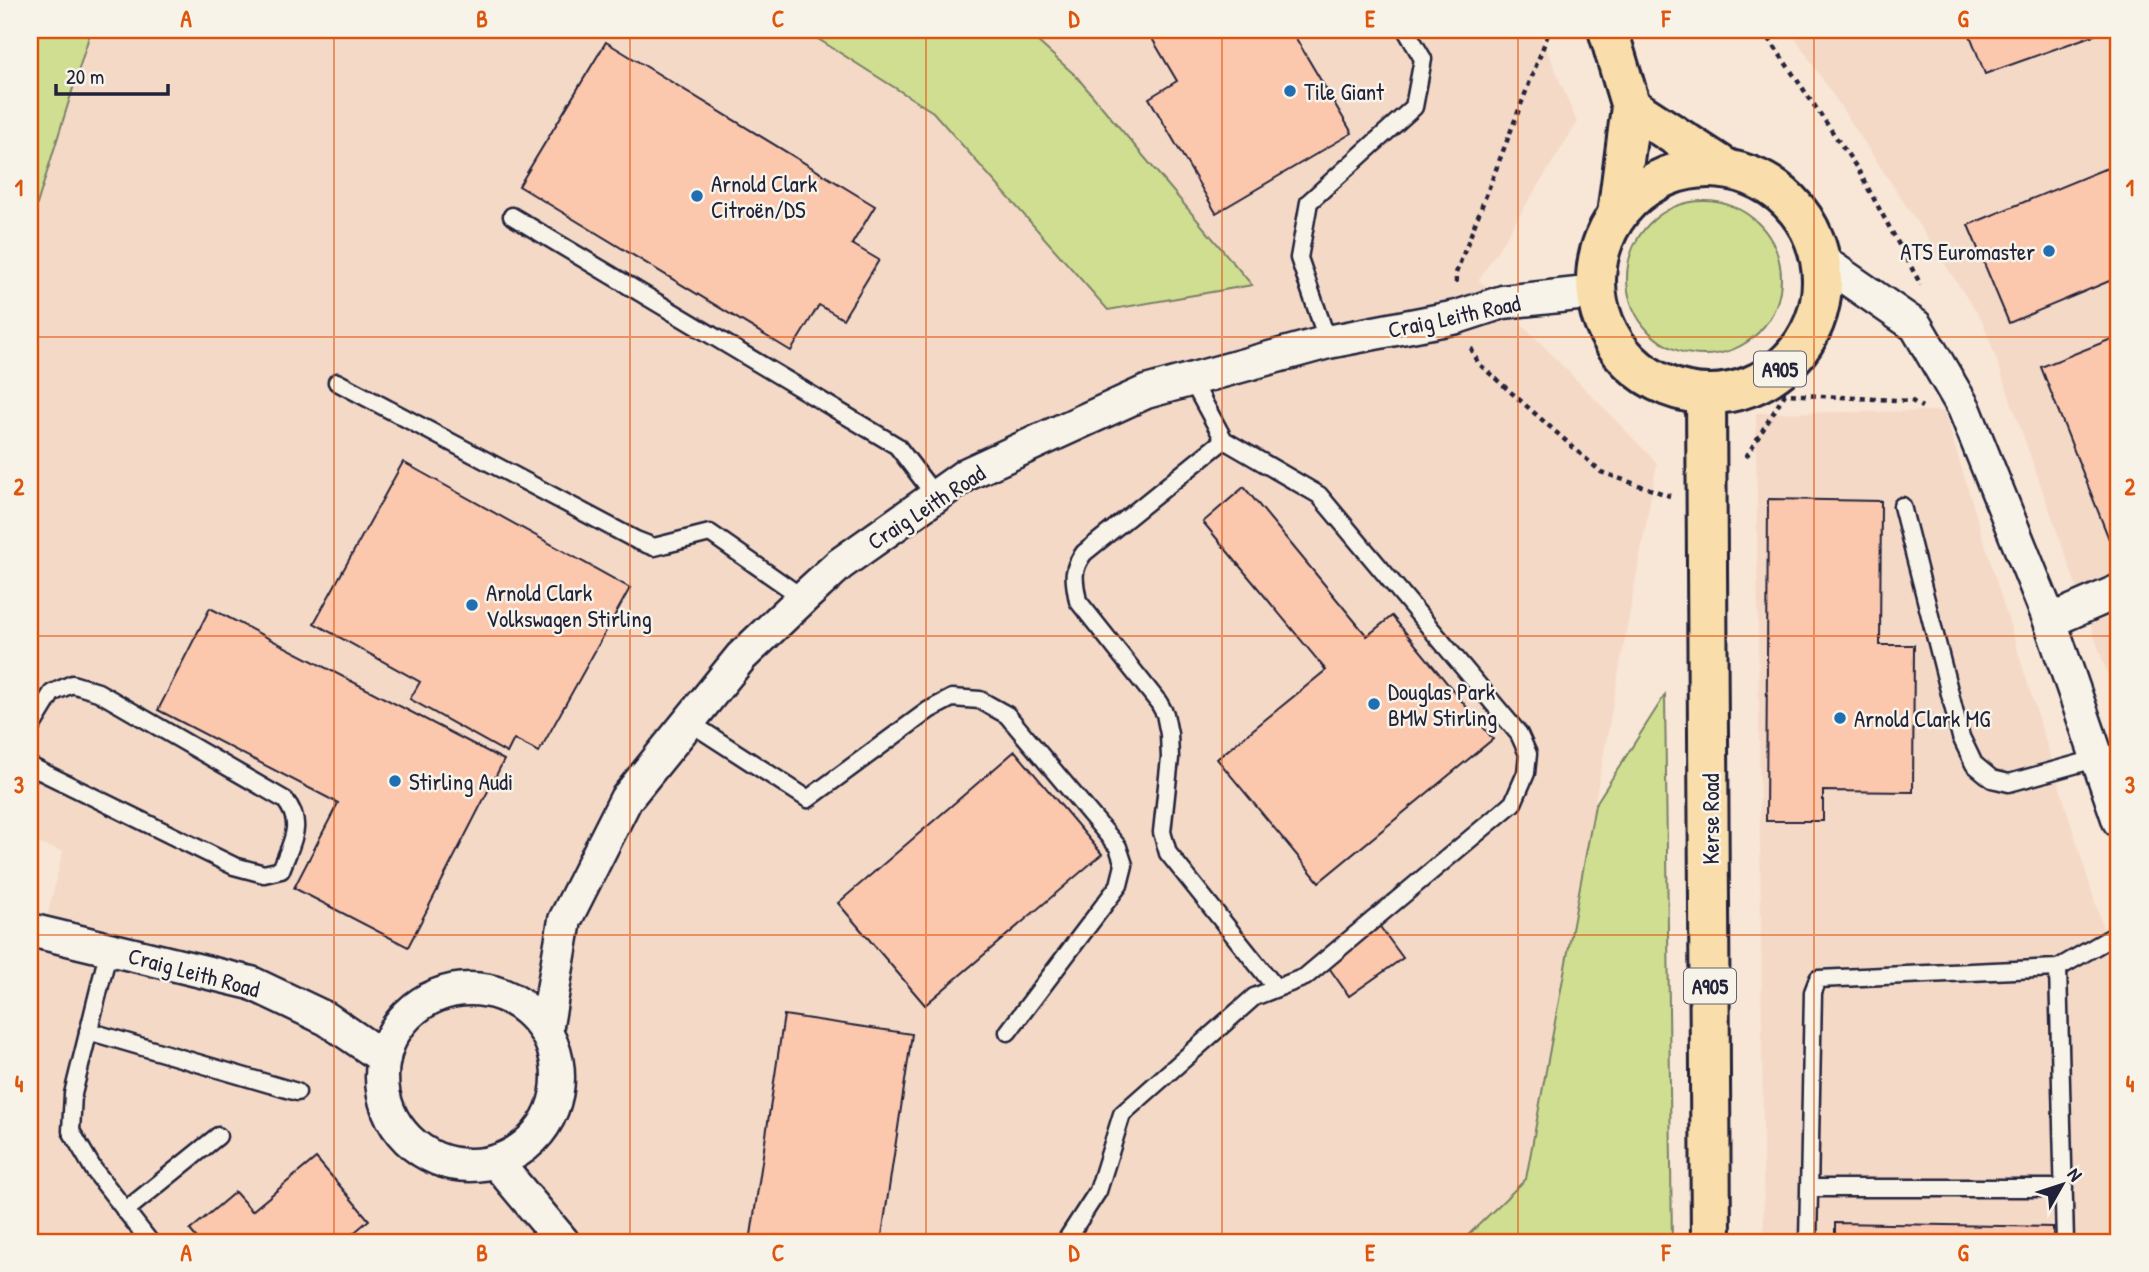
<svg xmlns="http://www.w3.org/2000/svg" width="2149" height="1272" font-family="'Patrick Hand',sans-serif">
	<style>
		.built { fill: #f5d9c7 }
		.green { fill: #d0de91; stroke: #798066; stroke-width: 2 }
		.building { fill: #fcc8ad; stroke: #22223b; stroke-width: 2 }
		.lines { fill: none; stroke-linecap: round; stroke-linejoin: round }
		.lane-casing { stroke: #22223b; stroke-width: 21 }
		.street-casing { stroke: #22223b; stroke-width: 37 }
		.primary-casing { stroke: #22223b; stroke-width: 44 }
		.path { stroke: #22223b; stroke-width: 4.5; stroke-dasharray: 5 5; stroke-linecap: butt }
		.lane { stroke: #f7f3e8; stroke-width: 16 }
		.street { stroke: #f7f3e8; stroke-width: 32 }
		.primary { stroke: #f9deab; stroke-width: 38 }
		.grid { fill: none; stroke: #de560e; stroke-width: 2; stroke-opacity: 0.55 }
		.poi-dot { fill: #1f6fb2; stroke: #f7f3e8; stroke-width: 2.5 }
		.labels { text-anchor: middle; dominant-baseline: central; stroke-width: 5; stroke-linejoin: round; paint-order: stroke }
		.shield { fill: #f7f3e8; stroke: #62616f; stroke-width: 2 }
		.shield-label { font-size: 21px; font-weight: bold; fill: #22223b }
		.poi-label { font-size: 23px; fill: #22223b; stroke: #f7f3e8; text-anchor: start }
		.street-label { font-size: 23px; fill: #22223b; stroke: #f7f3e8 }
		.neatline { fill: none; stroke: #de560e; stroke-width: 2.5 }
		.grid-label { font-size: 23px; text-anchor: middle; font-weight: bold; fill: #de560e }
	</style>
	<rect width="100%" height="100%" fill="#f8e6d6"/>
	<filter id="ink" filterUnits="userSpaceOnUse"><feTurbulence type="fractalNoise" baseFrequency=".0143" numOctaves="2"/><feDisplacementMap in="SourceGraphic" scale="14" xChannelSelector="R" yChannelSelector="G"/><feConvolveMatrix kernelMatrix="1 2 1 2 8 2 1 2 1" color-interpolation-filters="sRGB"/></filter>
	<g filter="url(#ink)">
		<g class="built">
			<path d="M91,30H1539L1577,123L1479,280L1657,463L1526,1179L1461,1242H30V988L63,851L30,841V227Z"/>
			<path d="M1790,30H2119V706L1983,322Z"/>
			<path d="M1944,411L2119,980V1242H1764L1756,413Z"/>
		</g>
		<g class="green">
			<path d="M30,30H91L30,227Z"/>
			<path d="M804,30H1025L1076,76L1252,285L1108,310L933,112Z"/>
			<circle cx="1704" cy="278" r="77"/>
			<path d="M1665,695L1672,1242H1461L1526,1179L1595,805Z"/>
		</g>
		<g class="building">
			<path d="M1147,30H1291L1352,133L1216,213L1149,98L1177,81Z"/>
			<path d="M1968,30H2108L1985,74Z"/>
			<path d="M606,42L875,206L852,244L879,260L843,319L819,305L791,351L519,186Z"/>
			<path d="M2119,163V277L2009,323L1968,225Z"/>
			<path d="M2119,336V535L2109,539L2041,367Z"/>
			<path d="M403,462L630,588L539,752L514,739L507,753L410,699L420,682L314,623Z"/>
			<path d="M1244,487L1367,636L1392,616L1493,739L1319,882L1217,759L1326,670L1203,522Z"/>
			<path d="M1768,499L1881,501L1880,645H1914L1913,792L1823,791V821H1766Z"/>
			<path d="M210,608L504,760L408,947L294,888L338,803L158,710Z"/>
			<path d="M1015,751L1102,854L925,1005L838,903Z"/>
			<path d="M1378,924L1403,958L1349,996L1325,962Z"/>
			<path d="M784,1015L912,1034L881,1242H750Z"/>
			<path d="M316,1158L369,1220L343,1242H200L190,1230L235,1192L252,1211Z"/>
			<path d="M1835,1223L2053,1227V1242H1835Z"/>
		</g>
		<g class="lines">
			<g class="lane-casing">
				<g id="lane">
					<path d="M512,216L897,446L936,497"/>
					<path d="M1328,342L1299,258L1309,202L1414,107L1423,59L1406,30"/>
					<path d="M337,382L636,540L654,547L710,533L803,598"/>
					<path d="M1224,440L1084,553C1071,570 1074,580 1078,601L1159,703L1165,714L1169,734L1170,758L1162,832L1168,853L1276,988"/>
					<path d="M1902,506L1961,737L1974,764L1992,779L2009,783L2099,758"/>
					<path d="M689,722L808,799L929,710L952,698L980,700L1007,715L1118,847L1124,865L1119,885L1008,1032"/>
					<path d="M30,729L52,693L72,684L98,692L285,800C305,824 291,843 281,870L264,874L234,866L30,766"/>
					<path d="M109,949L73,1094L71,1131L94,1170L150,1242"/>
					<path d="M2058,968L2065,1242"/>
					<path d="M88,1031L297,1092"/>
					<path d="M1810,1188H2064"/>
					<path d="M125,1211L218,1136"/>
					<path d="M1065,1242L1098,1191L1122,1114L1254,997L1305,977L1513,803L1526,773L1528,754L1519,734L1319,495L1224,440L1191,379"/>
					<path d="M1808,1242L1813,992L1818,979L2058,968L2119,933"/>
				</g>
			</g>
			<g class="street-casing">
				<g id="street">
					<path d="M1822,261L1916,326L1964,408L2050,621L2119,821"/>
					<path d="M2050,621L2119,591"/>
					<path d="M30,930L251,983L327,1019L384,1058"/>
					<circle cx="470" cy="1077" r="88"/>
					<path d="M546,1031L565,920L626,799L741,657L803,598L840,564L967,474L1146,392L1328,342L1457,317L1503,302L1596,292"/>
					<path d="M496,1162L563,1242"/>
				</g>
			</g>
			<g class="primary-casing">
				<g id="primary">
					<path d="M1608,30L1631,107L1617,215"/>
					<path d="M1631,107L1725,168"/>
					<circle cx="1709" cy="281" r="113"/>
					<path d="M1706,395L1711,1242"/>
				</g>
			</g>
			<g class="path">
				<path d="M1763,30L1857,168L1921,285"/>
				<path d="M1456,283V273L1547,37L1546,30"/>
				<path d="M1471,348L1478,363L1601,472L1670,496"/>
				<path d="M1746,457L1785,394L1912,401L1922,407"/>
			</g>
			<use href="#lane" class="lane"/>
			<use href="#street" class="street"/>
			<use href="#primary" class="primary"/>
		</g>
	</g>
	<path class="grid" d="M334,30V1242M630,30V1242M926,30V1242M1222,30V1242M1518,30V1242M1814,30V1242M30,337H2119M30,636H2119M30,935H2119"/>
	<g class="poi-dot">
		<circle cx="1290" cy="91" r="7"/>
		<circle cx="697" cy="196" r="7"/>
		<circle cx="2049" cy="251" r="7"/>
		<circle cx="472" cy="605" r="7"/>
		<circle cx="1374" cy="704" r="7"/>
		<circle cx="1840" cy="718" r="7"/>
		<circle cx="395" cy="781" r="7"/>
	</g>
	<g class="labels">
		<g class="shield">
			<rect x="1754" y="351.5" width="52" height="35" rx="5"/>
			<rect x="1684" y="968.5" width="52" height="35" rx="5"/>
		</g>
		<g class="shield-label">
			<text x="1780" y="369">A905</text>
			<text x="1710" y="986">A905</text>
		</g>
		<g class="poi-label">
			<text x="1304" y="91">Tile Giant</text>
			<text x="711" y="183">Arnold Clark<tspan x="711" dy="26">Citroën/DS</tspan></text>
			<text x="2035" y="251" text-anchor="end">ATS Euromaster</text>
			<text x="486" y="592">Arnold Clark<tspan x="486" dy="26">Volkswagen Stirling</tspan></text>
			<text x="1388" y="691">Douglas Park<tspan x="1388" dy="26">BMW Stirling</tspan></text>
			<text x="1854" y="718">Arnold Clark MG</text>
			<text x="409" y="781">Stirling Audi</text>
		</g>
		<g class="street-label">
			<text transform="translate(1454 316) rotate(-12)">Craig Leith Road</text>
			<text transform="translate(926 507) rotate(-33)">Craig Leith Road</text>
			<text transform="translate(1710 819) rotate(-90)">Kerse Road</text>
			<text transform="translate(194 972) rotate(15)">Craig Leith Road</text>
		</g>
	</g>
	<rect width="2149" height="1272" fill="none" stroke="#f7f3e8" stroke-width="77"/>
	<g transform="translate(2062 1185) rotate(51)" stroke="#f7f3e8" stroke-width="5" paint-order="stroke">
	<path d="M0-5L12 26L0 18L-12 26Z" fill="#22223b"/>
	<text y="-10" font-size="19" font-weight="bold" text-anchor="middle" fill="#22223b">N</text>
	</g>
	<path d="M56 84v10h112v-10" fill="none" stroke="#22223b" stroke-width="3.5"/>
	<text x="66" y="84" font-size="21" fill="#22223b" stroke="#f7f3e8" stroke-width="5" paint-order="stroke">20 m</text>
	<rect x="38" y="38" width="2072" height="1196" class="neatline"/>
	<g class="grid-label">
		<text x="186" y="27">A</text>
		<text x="482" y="27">B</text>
		<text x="778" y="27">C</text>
		<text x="1074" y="27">D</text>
		<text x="1370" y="27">E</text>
		<text x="1666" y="27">F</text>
		<text x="1963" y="27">G</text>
		<text x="19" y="196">1</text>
		<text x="2130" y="196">1</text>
		<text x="19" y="495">2</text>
		<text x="2130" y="495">2</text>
		<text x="19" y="793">3</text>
		<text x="2130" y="793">3</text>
		<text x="19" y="1092">4</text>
		<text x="2130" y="1092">4</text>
		<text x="186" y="1261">A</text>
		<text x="482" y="1261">B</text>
		<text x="778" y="1261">C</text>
		<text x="1074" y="1261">D</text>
		<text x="1370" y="1261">E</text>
		<text x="1666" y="1261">F</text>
		<text x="1963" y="1261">G</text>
	</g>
</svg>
